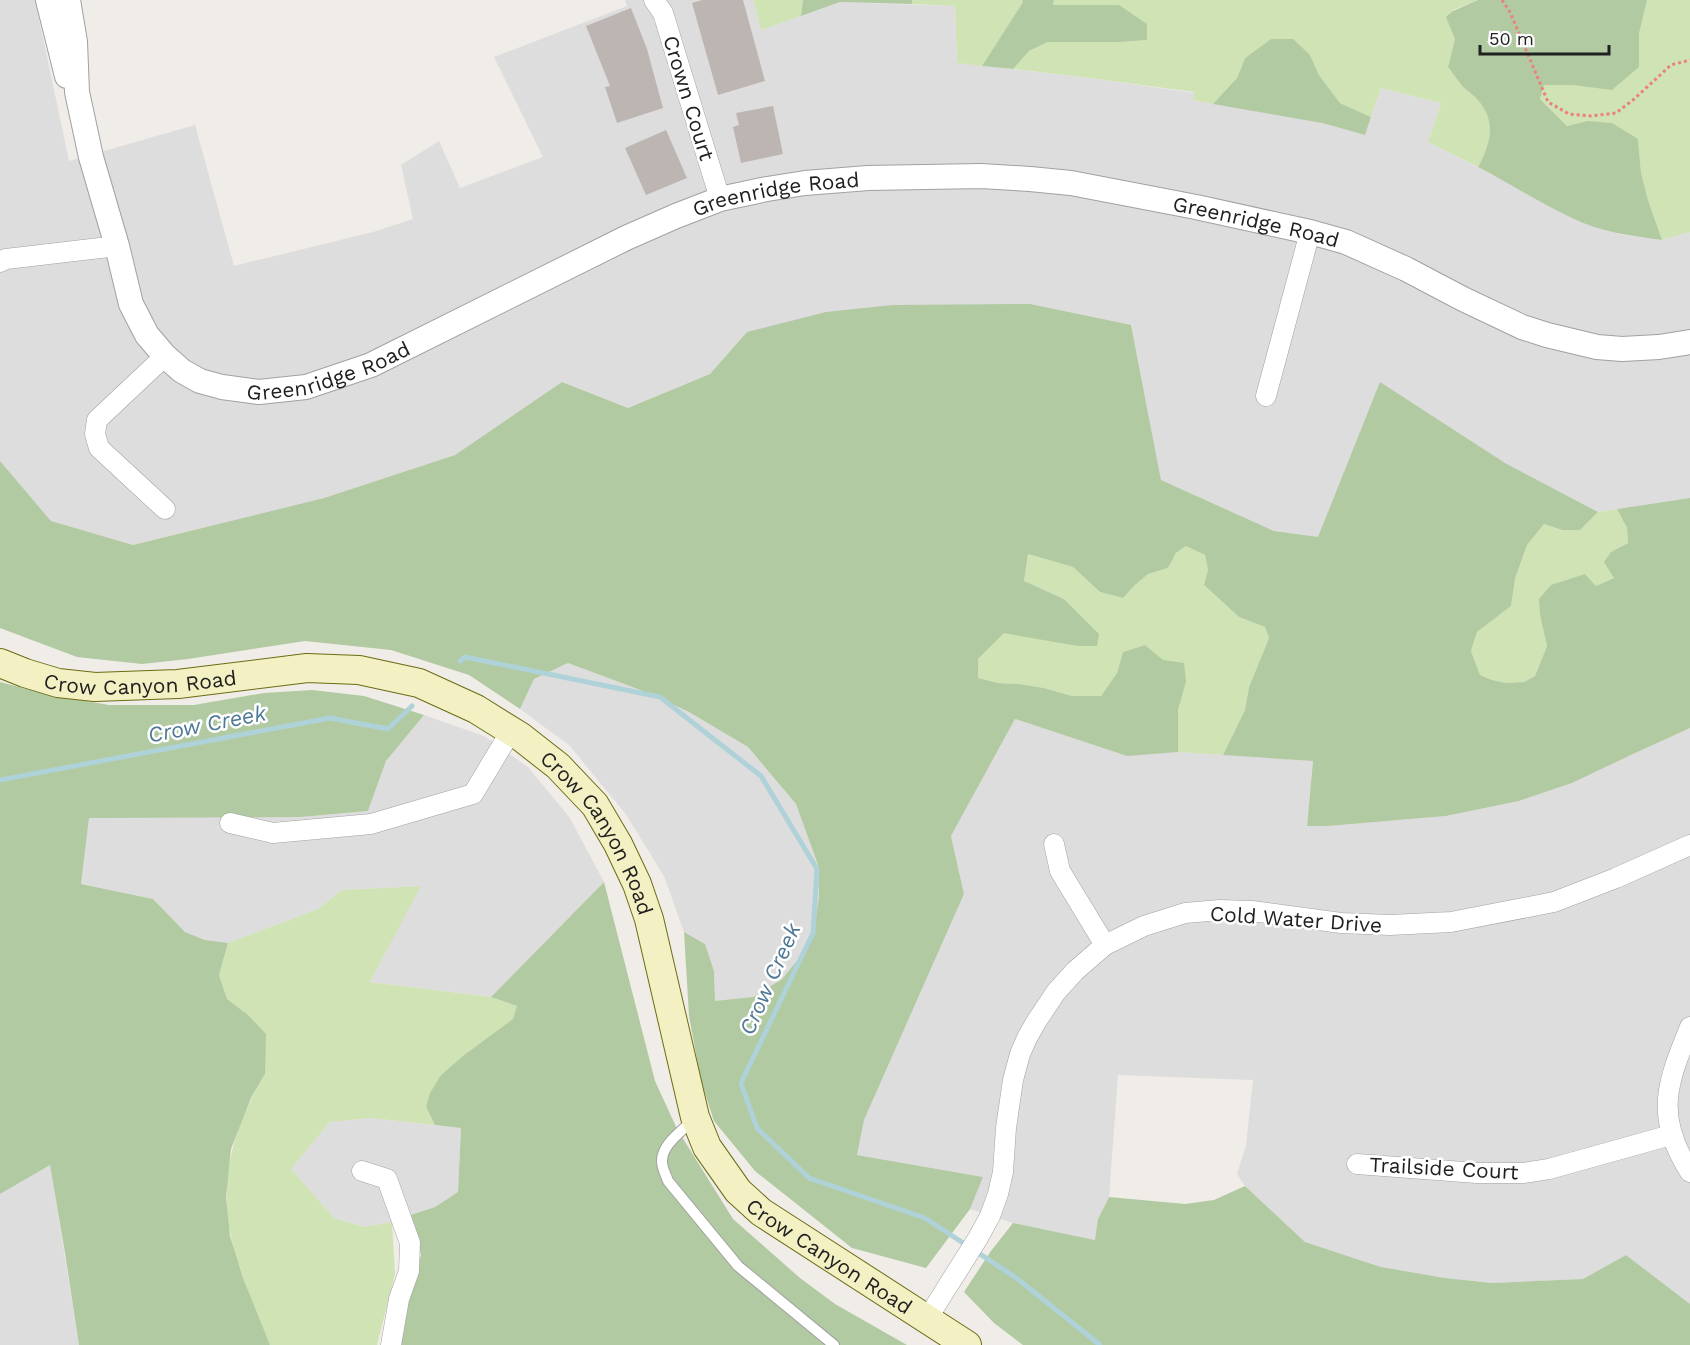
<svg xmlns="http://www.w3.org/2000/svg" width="1690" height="1345" font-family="'Work Sans',sans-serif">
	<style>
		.residential { fill: #dedddd }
		.grass { fill: #d0e3b4 }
		.forest { fill: #b1caa2 }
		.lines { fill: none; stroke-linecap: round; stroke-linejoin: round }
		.stream { stroke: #aed2d8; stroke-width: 5 }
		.building { fill: #bdb5b1 }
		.service-casing { stroke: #a1a1a1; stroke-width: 12 }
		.minor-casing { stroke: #a1a1a1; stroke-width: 21 }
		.tertiary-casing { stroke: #a1a1a1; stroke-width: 26 }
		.secondary-casing { stroke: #6b6c12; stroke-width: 30 }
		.path { stroke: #ea807f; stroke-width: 3; stroke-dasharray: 3 3; stroke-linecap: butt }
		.service { stroke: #fff; stroke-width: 10 }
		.minor { stroke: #fff; stroke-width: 20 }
		.tertiary { stroke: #fff; stroke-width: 24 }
		.secondary { stroke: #f3f1c3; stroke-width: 28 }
		.labels { text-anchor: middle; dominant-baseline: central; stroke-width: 5; stroke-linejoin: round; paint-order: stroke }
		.street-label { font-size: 21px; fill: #202020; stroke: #fff }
		.water-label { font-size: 22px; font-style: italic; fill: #507996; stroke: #fff }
	</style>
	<rect width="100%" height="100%" fill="#f0ece8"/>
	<g class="residential">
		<path d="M0,0H35L69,161L195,125L234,266L373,232L413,219L401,165L439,141L460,188L543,157L494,57L627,6L625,0H753L761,30L840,2L955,6L957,63L1082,77L1195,93L1193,100L1322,123L1365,135L1381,88L1441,103L1428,142L1511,184L1572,218L1599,228L1623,235L1662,240L1690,232V498L1598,512L1505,463L1318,538L1274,531L1161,480L1131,325L747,332L710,374L628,408L562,382L455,455L324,498L133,545L51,521L0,461Z"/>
		<path d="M568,663L651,694L689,712L748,747L796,804L818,865L819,897L814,929L806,950L782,979L753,997L715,1002L714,971L705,944L684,932L664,876L625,813L569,745L520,709L534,679Z"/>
		<path d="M424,715L484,736L528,767L570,818L604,882L491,997L370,982L420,886L342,890L318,909L228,943L205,940L185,932L153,899L81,884L89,817H301L368,811L386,761Z"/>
		<path d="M1015,719L1127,756L1169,751L1313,761L1307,826H1328L1446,816L1519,801L1572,783L1631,755L1690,728V1304L1626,1255L1583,1279L1492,1283L1445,1278L1381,1267L1305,1242L1245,1186L1237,1174L1246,1145L1253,1080L1118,1075L1109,1197L1098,1219L1096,1240L1013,1223L970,1209L983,1177L857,1155L864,1120L964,894L951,836Z"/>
		<path d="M371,1118L461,1128L458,1192L435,1207L392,1222L364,1227L334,1218L290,1170L330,1122Z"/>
		<path d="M50,1164L79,1345H0V1194Z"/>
	</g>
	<g class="grass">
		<path d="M753,0H803L801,16L761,30Z"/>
		<path d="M912,0H1022L1023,2L982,66L957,63L955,6L912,4Z"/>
		<path d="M1054,0H1478L1453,10L1455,39L1448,67C1453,73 1457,80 1462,86C1466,90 1472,94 1476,98C1497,120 1491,143 1478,167L1428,142L1441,103L1381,88L1371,117L1340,103L1319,75L1310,55L1271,39L1245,58L1237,78L1213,104L1193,100L1194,92L1082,77L1013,69L1029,51L1048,42H1120L1147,40L1078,6L1053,5Z"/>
		<path d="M1647,0H1690V232L1662,240L1648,200L1641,173L1638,139L1587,121L1567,126L1540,99L1544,85H1573L1639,67V34Z"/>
		<path d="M1617,509L1627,528L1628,543L1611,552L1614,578L1596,586L1585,574L1572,579L1540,615L1547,646L1535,676L1524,682L1506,683L1492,680L1480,675L1471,651L1477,632L1511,606L1515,579L1527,545L1544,524L1562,530H1580L1598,512Z"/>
		<path d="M1186,546L1205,555L1208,570L1204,585L1239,617L1265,627L1269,638L1249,687L1245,710L1223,755L1178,752V710L1186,682L1145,645L1123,652L1117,673L1101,696H1072L1044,688L1019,684L998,683L978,678V659L1004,632L1077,646L1064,599L1024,581L1028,554L1073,567L1100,592L1123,598L1134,586L1148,574L1168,568L1176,553Z"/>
		<path d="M421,886L370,982L491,997L517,1006L513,1019L464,1055L441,1075L426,1107L435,1125L371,1118L330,1122L291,1169L334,1218L364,1227L392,1222L395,1274L377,1345H270C256,1310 239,1274 231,1237C218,1178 235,1124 265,1074L247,1014L227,999L219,975L228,943L318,909L342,890Z"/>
	</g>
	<g class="forest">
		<path d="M803,0H912V4L840,2L801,16Z"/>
		<path d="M1022,0H1054L1053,5H1119L1147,24V40L1120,42H1048L1029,51L1013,69L982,66L1023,2Z"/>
		<path d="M1478,0H1647L1639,34V67L1612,90L1573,85H1544L1540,99L1567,126L1587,121L1612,123L1638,139L1641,173L1648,200L1662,240C1631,236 1600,232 1572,218C1540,203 1509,183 1478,167C1491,143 1497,120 1476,98C1472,94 1466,90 1462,86C1457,80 1453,73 1448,67L1455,39L1446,17L1453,11Z"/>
		<path d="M1271,39H1293L1310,55L1319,75L1340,103L1371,117L1365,135L1322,123L1213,104L1237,78L1245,58Z"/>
		<path d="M1030,304L1131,325L1161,480L1274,531L1318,537L1380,382L1505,463L1598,512L1580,530H1562L1544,524L1527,545L1515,579L1511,606L1477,632L1471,651L1480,675L1492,680L1506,683L1524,682L1535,676L1547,646L1540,615L1539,599L1551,585L1585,574L1596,586L1614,578L1604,562L1611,552L1628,543L1627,528L1617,509L1690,498V728L1631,755L1572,783L1519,801L1446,816L1328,826H1307L1313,761L1223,755L1245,710L1249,687L1269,638L1265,627L1239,617L1204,585L1208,570L1205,555L1186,546L1176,553L1168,568L1148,574L1134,586L1123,598L1100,592L1073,567L1028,554L1024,581L1064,599L1099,634L1097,646H1077L1004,633L978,659V678L998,683L1019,684L1044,688L1072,696H1101L1117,673L1123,652L1145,645L1163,660L1184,663L1186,682L1178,710V752L1127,756L1015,719L951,836L964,894L864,1120L857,1155L983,1177L970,1209L926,1268L852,1248L755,1171L714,1121L701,1081L689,1016L684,932L705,944L714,971L715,1001L753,997L782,979L806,950L814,929L819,897L818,865L796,804L748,747L689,712L651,694L568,663L534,679L520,709L469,675L391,650L305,641L188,659L142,664L77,657L0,628V461L51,521L133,545L324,498L455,455L562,382L628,408L710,374L747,332L826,312L892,305Z"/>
		<path d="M0,682L46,694L109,705H194L264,693L312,690L364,696L424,715L386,761L368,811L301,817L89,818L81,884L153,899L185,932L205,940L228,943L219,975L227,999L247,1014L266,1034L265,1074L251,1098L231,1149L226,1197L230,1236L243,1278L270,1345H79L65,1253L50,1165L0,1194Z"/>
		<path d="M604,882L655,1081L677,1129L733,1219L800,1278L835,1304L907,1345H399L410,1294L421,1255L411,1215L435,1207L458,1192L461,1128L435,1125L426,1107L430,1093L441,1075L464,1055L513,1019L517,1006L491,997Z"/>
		<path d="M1245,1186L1305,1242L1381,1267L1445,1278L1492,1283L1583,1279L1626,1255L1690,1304V1345H1023L994,1323L964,1292L991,1251L1013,1223L1095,1240L1098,1219L1109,1197L1185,1204L1214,1200Z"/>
	</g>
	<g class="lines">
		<g class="stream">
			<path d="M460,661L465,657L660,697L761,776L817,869L813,933L741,1083L757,1128L809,1178L925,1218L1015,1277L1100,1345"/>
			<path d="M0,780L330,718L388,729L412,706"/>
		</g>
	</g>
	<g class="building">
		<path d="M702,0H743L765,81L718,95L692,3Z"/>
		<path d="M631,8L647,49L663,108L617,123L605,87L610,86L586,26Z"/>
		<path d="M773,106L783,154L741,163L733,127L739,125L736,113Z"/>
		<path d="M666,130L687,178L646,195L625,148Z"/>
	</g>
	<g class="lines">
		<g class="service-casing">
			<path id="service" d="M693,1120C682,1131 661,1145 662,1162C662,1168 666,1175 668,1181L738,1266L834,1345"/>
		</g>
		<g class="minor-casing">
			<g id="minor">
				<path d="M654,0L663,13L720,199"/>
				<path d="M0,262L6,259L117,246"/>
				<path d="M165,356L97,420L95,434L99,448L165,509"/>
				<path d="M1266,396L1310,232"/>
				<path d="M230,823L273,833L371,824L473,794L511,731"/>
				<path d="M1054,844L1060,871L1105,945"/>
				<path d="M1690,1027C1667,1083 1654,1116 1690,1172"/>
				<path d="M1357,1164L1477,1173H1523L1549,1169L1671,1135"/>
				<path d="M362,1171L387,1179L410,1243L409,1271L399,1299L391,1345"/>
				<path d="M927,1319L978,1238L990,1216L998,1194L1003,1172L1006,1128L1013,1080L1020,1054L1027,1038L1036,1022L1056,992L1075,971L1105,945L1144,926L1185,913L1220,910L1252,911L1341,923L1390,925L1451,922L1554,902L1616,878L1690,845"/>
			</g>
		</g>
		<g class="tertiary-casing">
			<g id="tertiary">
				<path d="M48,0L67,76"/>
				<path id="s1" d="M68,0L75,42L77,92L91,157L117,246L131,304L147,335L165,356L182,371L200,381L222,387L259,392L306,387L371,365L626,238L676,216L720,199L767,189L805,183L868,178L981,176L1030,179L1071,183L1196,207L1310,232L1346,242L1406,269L1463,299L1522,327L1547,335L1597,347L1622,349L1659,347L1690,342"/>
			</g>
		</g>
		<g class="secondary-casing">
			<g id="secondary">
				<path id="s2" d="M0,663L25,673L58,683L95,687L178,684L307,668L359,670L419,683L476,709L521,737L558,766L595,805L618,844L637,884L649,919L695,1117L707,1147L738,1191L761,1212L967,1345"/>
			</g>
		</g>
		<path class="path" d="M1502,0L1510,12L1548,102L1569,114L1591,116L1616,113L1633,100L1671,65L1690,60"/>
		<use href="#service" class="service"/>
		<use href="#minor" class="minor"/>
		<use href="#tertiary" class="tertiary"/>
		<use href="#secondary" class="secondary"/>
	</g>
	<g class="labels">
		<g class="street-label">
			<text transform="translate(689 98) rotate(73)">Crown Court</text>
			<text stroke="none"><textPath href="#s1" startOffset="1036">Greenridge Road</textPath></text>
			<text stroke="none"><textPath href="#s1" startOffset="1522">Greenridge Road</textPath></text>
			<text stroke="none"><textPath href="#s1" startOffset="550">Greenridge Road</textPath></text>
			<text stroke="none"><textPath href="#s2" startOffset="144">Crow Canyon Road</textPath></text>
			<text stroke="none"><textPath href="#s2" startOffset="666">Crow Canyon Road</textPath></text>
			<text transform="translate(1296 919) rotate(4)">Cold Water Drive</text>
			<text transform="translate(1444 1168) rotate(3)">Trailside Court</text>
			<text stroke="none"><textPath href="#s2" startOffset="1170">Crow Canyon Road</textPath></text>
		</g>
		<g class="water-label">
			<text transform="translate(207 724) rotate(-11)">Crow Creek</text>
			<text transform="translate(770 979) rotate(-66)">Crow Creek</text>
		</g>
	</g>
	<path d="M1480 45v9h129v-9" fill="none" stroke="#202020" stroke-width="3"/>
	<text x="1489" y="45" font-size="18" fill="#202020" stroke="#ffffff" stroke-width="4.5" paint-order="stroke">50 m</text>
</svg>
